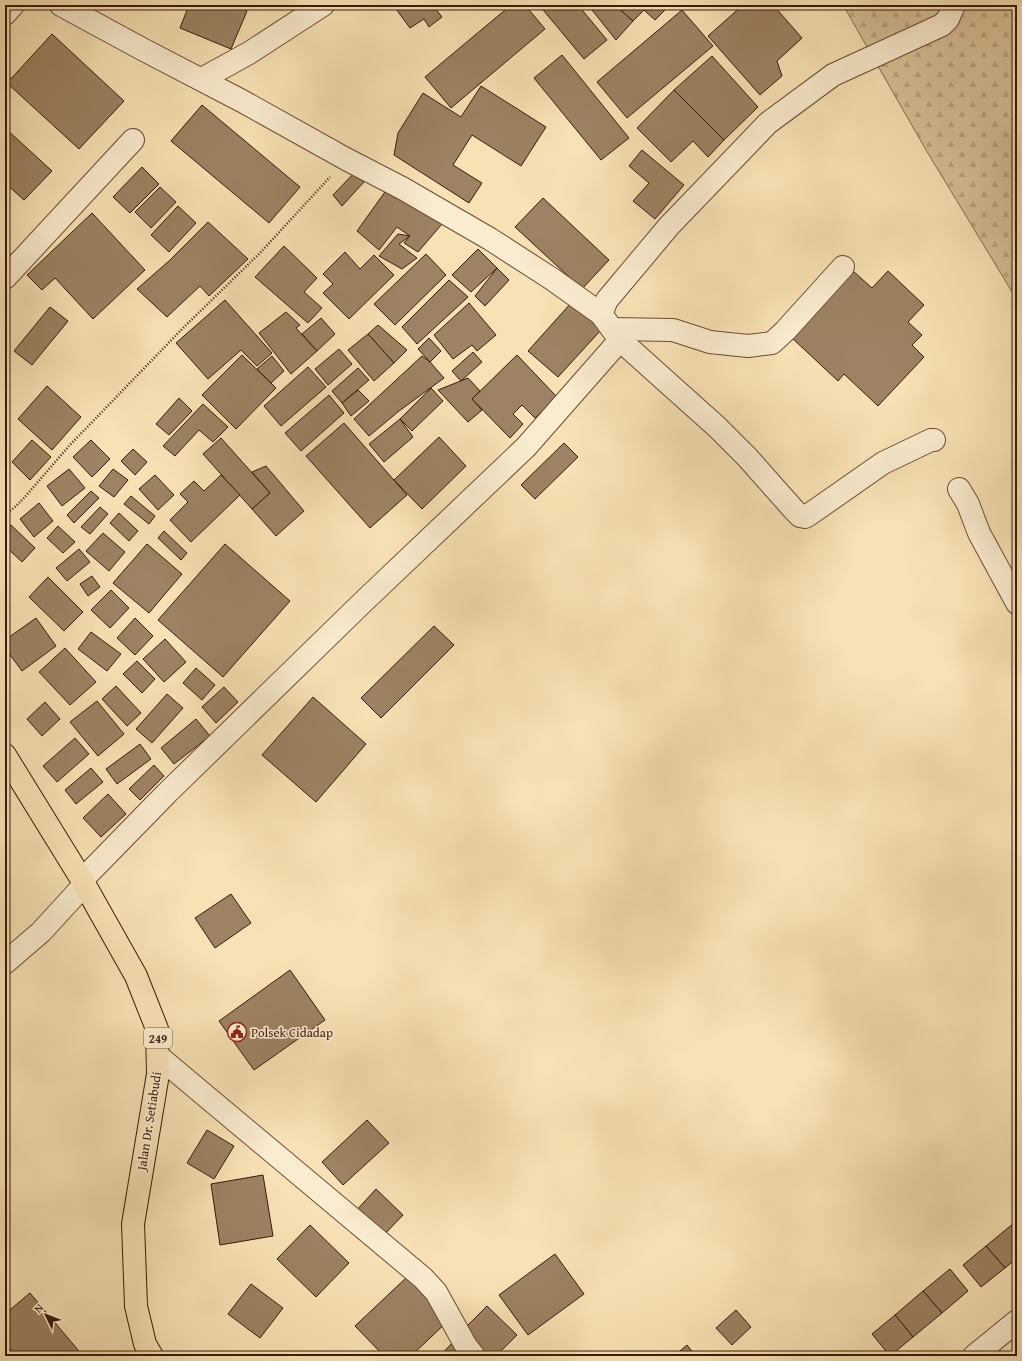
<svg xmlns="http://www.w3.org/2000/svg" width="1022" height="1361" font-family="'Gentium Book Plus',serif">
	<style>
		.forest { fill: url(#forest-firs); stroke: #8a6c51 }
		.building { fill: #9d8263; stroke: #3b190a }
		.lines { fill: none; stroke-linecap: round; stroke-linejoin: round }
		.minor-casing { stroke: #6a4b35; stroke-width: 24 }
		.major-casing { stroke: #3b190a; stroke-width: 24 }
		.path { stroke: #3b190a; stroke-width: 2.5; stroke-dasharray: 1 2; stroke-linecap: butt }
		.minor { stroke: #faeccf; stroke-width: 22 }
		.major { stroke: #f8e2b5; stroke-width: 22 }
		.labels { text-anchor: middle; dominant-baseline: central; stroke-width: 3.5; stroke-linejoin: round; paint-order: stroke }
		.shield { fill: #faeccf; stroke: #745845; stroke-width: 1 }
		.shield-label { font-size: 12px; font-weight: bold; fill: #3b190a }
		.poi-label { font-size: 13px; fill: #3b190a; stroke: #faeccf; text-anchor: start }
		.street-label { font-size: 13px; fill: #3b190a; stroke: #faeccf }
	</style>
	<defs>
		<pattern id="forest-firs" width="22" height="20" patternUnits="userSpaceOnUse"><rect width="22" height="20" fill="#d8c098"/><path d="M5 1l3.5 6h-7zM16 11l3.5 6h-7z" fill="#baa482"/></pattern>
	</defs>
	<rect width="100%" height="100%" fill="#f8e2b5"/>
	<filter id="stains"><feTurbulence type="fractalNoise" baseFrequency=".005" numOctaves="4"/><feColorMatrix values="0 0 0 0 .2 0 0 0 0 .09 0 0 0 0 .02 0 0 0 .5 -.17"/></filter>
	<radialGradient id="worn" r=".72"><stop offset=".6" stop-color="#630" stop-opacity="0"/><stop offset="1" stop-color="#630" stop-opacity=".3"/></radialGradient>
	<path class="forest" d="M843,5H1017V300L926,150Z"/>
	<g class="building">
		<path d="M189,5H233L247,11L231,49L180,28Z"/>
		<path d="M393,5H437L434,7L442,17L429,27L424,19L410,28Z"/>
		<path d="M511,5H525L545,29L451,108L425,77Z"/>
		<path d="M539,5H578L607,40L584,59Z"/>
		<path d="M588,5H615L633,21L616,40Z"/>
		<path d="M615,5H668L669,6L655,20L644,10L633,21Z"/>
		<path d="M743,5H773L802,38L777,61L782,76L760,95L708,36Z"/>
		<path d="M682,10L713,46L627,118L597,82Z"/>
		<path d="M52,34L124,101L79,149L7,83Z"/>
		<path d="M562,55L629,138L601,160L534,78Z"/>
		<path d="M712,56L758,107L724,140L674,90Z"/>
		<path d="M481,86L546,127L521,166L472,135L453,165L482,183L469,203L394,155L398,133L423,93L461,117Z"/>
		<path d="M674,90L724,140L708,157L693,141L671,162L637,128Z"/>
		<path d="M202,105L300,187L269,223L171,141Z"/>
		<path d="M5,128L52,171L24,200L5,183Z"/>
		<path d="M642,150L684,185L655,219L633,201L649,183L629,166Z"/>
		<path d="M142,167L159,184L130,213L113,197Z"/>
		<path d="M355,172L364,182L342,206L333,195Z"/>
		<path d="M160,187L176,202L151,228L135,212Z"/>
		<path d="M387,189L442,224L418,252L404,243L410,236L397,227L379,250L357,231Z"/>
		<path d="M543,198L609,260L582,289L515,227Z"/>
		<path d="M178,206L196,223L169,252L151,235Z"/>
		<path d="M92,213L145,270L93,319L55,278L42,290L27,275Z"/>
		<path d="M208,222L248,259L209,296L200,286L167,317L137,289L170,260Z"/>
		<path d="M398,234L410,236L399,244L417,258L402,269L379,256Z"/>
		<path d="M284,246L317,278L304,292L322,308L308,323L255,277Z"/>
		<path d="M478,249L497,268L471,292L452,275Z"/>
		<path d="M345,252L360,269L374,255L394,275L349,319L323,293L333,284L323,274Z"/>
		<path d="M426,254L446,275L395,325L374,304Z"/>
		<path d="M497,268L509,280L485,306L475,296Z"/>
		<path d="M853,271L872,288L888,271L924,305L908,322L922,335L912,345L924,357L878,406L844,374L838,381L791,337Z"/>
		<path d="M449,280L468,297L417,344L402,327Z"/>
		<path d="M225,300L272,353L257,366L241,350L208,379L176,343Z"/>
		<path d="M469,303L496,335L477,351L472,345L453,359L434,335Z"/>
		<path d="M571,303L601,330L558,377L528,351Z"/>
		<path d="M50,307L68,321L32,365L14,351Z"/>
		<path d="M286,312L300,325L296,328L317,351L291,374L259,333Z"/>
		<path d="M321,318L335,334L317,351L302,334Z"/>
		<path d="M378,325L407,350L394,363L368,334Z"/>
		<path d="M368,334L394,363L374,381L348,350Z"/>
		<path d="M429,338L441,351L430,362L418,349Z"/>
		<path d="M339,349L352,364L328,385L315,369Z"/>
		<path d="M473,352L482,362L461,381L452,371Z"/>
		<path d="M242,355L276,388L236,429L202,395Z"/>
		<path d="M517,355L557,397L535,418L522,405L513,414L523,424L510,438L472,399Z"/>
		<path d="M272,356L284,371L271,383L257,369Z"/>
		<path d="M422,356L430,362L444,378L399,411L369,436L354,419Z"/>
		<path d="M308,367L326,387L281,426L264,406Z"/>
		<path d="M358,368L369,380L342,403L332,391Z"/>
		<path d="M468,378L480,391L472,399L482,410L468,422L438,390Z"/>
		<path d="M47,386L81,417L52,450L18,419Z"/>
		<path d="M431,388L443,401L412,431L400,419Z"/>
		<path d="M358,390L369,401L351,416L342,403Z"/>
		<path d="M329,395L344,413L301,451L285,433Z"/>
		<path d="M179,398L192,411L169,435L156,424Z"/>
		<path d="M203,404L228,427L213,442L199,430L175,456L163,446Z"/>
		<path d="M400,419L413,437L384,462L369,444Z"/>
		<path d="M344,423L407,495L370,528L306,456Z"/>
		<path d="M439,437L466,466L422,509L394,480Z"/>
		<path d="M221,438L270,493L252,509L203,454Z"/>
		<path d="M32,440L51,457L30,480L12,462Z"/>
		<path d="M91,440L110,459L92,477L73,457Z"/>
		<path d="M564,443L578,457L535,499L521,485Z"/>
		<path d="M133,449L147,462L135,475L121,461Z"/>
		<path d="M266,466L304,511L276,536L252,509L270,493L252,472Z"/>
		<path d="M69,469L85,488L62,506L47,486Z"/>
		<path d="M113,469L128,480L114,497L99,486Z"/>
		<path d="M155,475L174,495L158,510L139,489Z"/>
		<path d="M221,475L240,495L191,542L170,520L188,502L180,494L194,481L204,491Z"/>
		<path d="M91,491L99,498L74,523L67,515Z"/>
		<path d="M131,496L155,516L149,524L124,504Z"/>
		<path d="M39,503L53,521L34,537L20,519Z"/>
		<path d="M100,507L108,514L90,534L81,527Z"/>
		<path d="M119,513L138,531L129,541L110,523Z"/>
		<path d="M11,525L35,548L22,562L5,546V531Z"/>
		<path d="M58,526L75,542L63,553L47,538Z"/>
		<path d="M164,531L187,553L181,560L158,538Z"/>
		<path d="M103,533L125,552L109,571L86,551Z"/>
		<path d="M147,544L182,574L149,613L113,583Z"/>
		<path d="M225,544L290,601L223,677L158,620Z"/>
		<path d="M79,549L90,562L67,581L56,568Z"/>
		<path d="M92,576L100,587L88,596L80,584Z"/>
		<path d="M48,577L83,612L64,631L29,597Z"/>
		<path d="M111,590L129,608L110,628L91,610Z"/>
		<path d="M36,618L56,646L22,671L5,648V640Z"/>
		<path d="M135,618L153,636L135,655L117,638Z"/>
		<path d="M434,626L454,645L381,718L361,698Z"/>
		<path d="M91,632L121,654L107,671L78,649Z"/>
		<path d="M165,639L186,662L164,682L143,659Z"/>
		<path d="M65,648L96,682L70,705L39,672Z"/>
		<path d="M137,661L155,679L142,693L123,674Z"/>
		<path d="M196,668L215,685L202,700L183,683Z"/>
		<path d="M116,686L141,713L127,726L102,699Z"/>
		<path d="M224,687L238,702L216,723L202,707Z"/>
		<path d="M167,694L183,708L152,743L136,729Z"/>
		<path d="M313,697L366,744L316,802L262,755Z"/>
		<path d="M97,701L124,734L98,756L70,722Z"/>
		<path d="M45,702L60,719L42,736L27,719Z"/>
		<path d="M196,719L210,736L174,764L161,748Z"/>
		<path d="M75,738L89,754L57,782L43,766Z"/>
		<path d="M140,744L151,759L117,784L106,769Z"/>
		<path d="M154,765L164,776L140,800L129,789Z"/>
		<path d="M91,768L103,782L76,804L65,790Z"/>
		<path d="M108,794L126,814L101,837L83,818Z"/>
		<path d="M231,894L251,923L215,948L195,918Z"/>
		<path d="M290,970L325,1020L254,1070L219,1021Z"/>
		<path d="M367,1120L389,1143L343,1185L322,1162Z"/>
		<path d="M207,1130L234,1146L214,1179L187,1163Z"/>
		<path d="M263,1175L273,1236L220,1245L211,1184Z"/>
		<path d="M376,1189L403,1215L380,1239L354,1213Z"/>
		<path d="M1014,1223L1017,1226V1258L1005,1268L986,1246Z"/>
		<path d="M310,1225L349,1263L316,1297L277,1259Z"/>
		<path d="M986,1246L1005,1268L981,1287L963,1265Z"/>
		<path d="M555,1254L584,1294L528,1335L499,1295Z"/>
		<path d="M950,1269L968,1291L942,1313L923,1291Z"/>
		<path d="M407,1277L449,1320L411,1356H384L355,1326Z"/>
		<path d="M251,1284L283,1308L260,1338L228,1314Z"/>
		<path d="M923,1291L942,1313L913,1337L895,1315Z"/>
		<path d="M30,1293L83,1356H16L5,1343V1314Z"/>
		<path d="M487,1306L517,1335L496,1356H487L462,1331Z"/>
		<path d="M736,1310L751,1327L732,1345L716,1328Z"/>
		<path d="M895,1315L913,1337L890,1356L872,1334Z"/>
		<path d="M452,1343L466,1356H440Z"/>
		<path d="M687,1345L696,1356H674Z"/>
	</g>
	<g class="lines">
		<g class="minor-casing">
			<g id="minor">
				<path d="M61,5L144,50L242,101L346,159L402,188L490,239L552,279L601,314L620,340L717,427L747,457L794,510L800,516L805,517L810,514L883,463L931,440H934"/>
				<path d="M5,14L13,5"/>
				<path d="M202,79L249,53L323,5"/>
				<path d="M5,278L133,140"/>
				<path d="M601,314L607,300L669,226L768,123L833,75L942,25L948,19L954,5"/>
				<path d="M612,329L673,330L710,342L748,346L772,343L785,331L843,267"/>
				<path d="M959,489L968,504L979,533L1017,603"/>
				<path d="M82,880L167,793L362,603L526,447L620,340"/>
				<path d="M5,963L41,932L84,885"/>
				<path d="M158,1056L423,1278L436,1292L466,1346L474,1356"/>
				<path d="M974,1356L1017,1321"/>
			</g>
		</g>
		<g class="major-casing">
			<path id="major" d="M5,755L82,880L136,976L157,1029L158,1074L133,1224L136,1306L145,1344L152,1356"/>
		</g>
		<path class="path" d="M5,514L14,508L24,498L69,446L183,328L260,253L330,177"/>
		<use href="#minor" class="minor"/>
		<use href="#major" class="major"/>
	</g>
	<defs>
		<g id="civic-ring" transform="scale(1)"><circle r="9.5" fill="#faeccf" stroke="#8f2418" stroke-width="1.5"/><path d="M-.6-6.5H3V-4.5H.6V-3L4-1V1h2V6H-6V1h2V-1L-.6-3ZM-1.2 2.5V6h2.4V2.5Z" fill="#8f2418"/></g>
	</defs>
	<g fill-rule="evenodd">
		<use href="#civic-ring" x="237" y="1032"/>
	</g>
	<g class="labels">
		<rect class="shield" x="144" y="1028" width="28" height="20" rx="3"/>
		<g class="shield-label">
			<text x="158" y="1038">249</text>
		</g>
		<g class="poi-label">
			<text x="251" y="1032">Polsek Cidadap</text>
		</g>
		<g class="street-label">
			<text transform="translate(149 1121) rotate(-81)">Jalan Dr. Setiabudi</text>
		</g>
	</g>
	<rect width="1022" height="1361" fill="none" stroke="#f8e2b5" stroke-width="20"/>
	<rect x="6" y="6" width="1010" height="1349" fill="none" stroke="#3b190a" stroke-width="2"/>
	<rect x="10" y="10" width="1002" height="1341" fill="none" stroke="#3b190a"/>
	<g transform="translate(46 1315) rotate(313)" stroke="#faeccf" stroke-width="3" paint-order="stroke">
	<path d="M0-3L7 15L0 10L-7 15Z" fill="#3b190a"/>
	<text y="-6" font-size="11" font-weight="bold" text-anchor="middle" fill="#3b190a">N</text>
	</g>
	<rect width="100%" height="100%" filter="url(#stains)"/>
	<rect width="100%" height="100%" fill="url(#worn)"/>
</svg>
